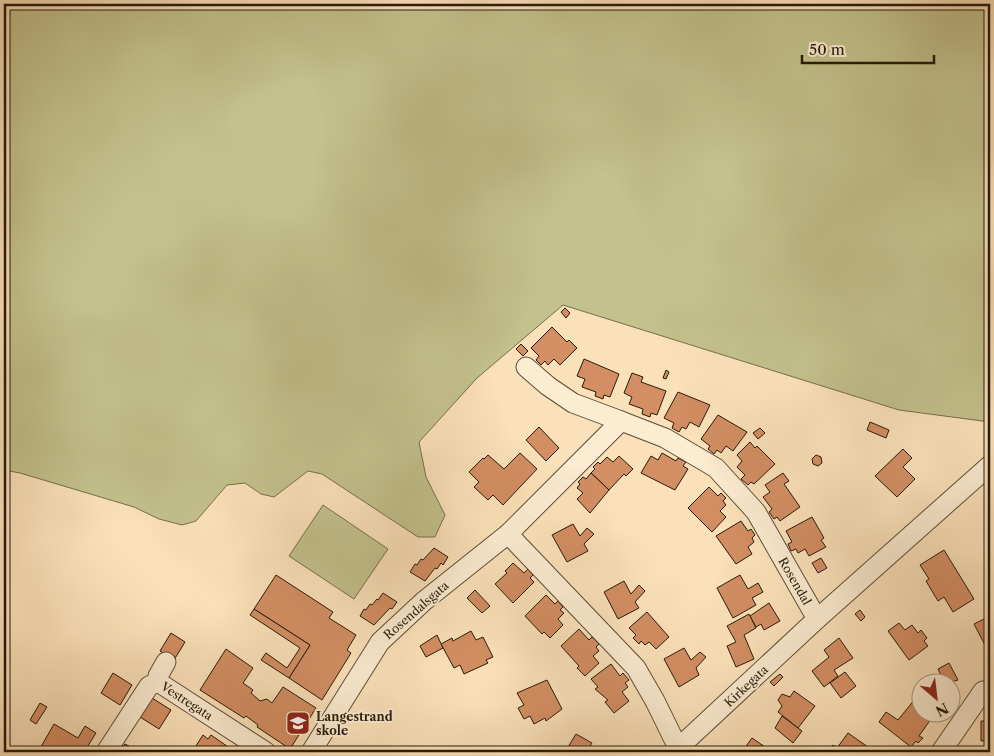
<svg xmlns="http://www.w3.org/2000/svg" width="994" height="756" font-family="'Libre Caslon Text',serif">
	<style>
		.green { fill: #c3c18c; stroke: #746e4b }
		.building { fill: #d38e63; stroke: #261a0a }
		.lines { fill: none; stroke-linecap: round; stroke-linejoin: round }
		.minor-casing { stroke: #5b4c36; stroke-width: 21 }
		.minor { stroke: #fcecd2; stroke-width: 19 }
		.labels { text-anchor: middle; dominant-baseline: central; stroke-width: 4; stroke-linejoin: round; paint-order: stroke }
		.street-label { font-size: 12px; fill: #261a0a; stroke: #fcecd2 }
		.poi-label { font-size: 12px; font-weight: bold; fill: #261a0a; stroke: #fcecd2; text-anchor: start }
	</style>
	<rect width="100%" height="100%" fill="#fbe1b9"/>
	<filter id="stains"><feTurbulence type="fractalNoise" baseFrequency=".004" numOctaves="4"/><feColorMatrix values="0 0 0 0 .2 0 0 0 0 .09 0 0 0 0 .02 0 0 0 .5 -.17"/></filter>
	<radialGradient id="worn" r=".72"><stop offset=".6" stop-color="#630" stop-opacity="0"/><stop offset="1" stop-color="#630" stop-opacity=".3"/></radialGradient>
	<g class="green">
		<path d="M4,4H990V422L899,410L563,305L477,378L419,442L426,477L445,515L435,537H418L322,474L308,471L274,497L261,494L245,483L227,485L196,521L182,525L159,519L134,507L20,473L4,470Z"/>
		<path d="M323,505L388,549L354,599L289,556Z"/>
	</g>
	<g class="building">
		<path d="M565,308L570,313L566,318L561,312Z"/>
		<path d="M552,327L567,342L569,340L577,348L560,365L554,359L548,365L545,361L541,365L536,360L539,356L531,348Z"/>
		<path d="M521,344L528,351L523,356L516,349Z"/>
		<path d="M584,359L619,374L610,397L604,395L603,399L595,396L596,392L582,387L585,379L577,376Z"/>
		<path d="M666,370L669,372L666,379L663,378Z"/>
		<path d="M632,373L643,377L641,382L666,391L657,415L651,413L650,417L642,414L643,409L629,404L632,397L624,393Z"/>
		<path d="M678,392L710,405L699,427L690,422L686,429L682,427L679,432L672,428L674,423L664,418Z"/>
		<path d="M718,415L747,432L733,451L726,446L721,453L717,450L714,454L708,449L710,446L701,439Z"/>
		<path d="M870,422L889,430L886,438L867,430Z"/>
		<path d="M539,427L559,448L546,461L526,440Z"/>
		<path d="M760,428L765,433L758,439L753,433Z"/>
		<path d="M750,442L755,448L757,446L775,464L754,484L751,482L748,485L741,479L745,475L737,467L742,461L737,455Z"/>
		<path d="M903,449L912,458L903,467L915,479L897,497L875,476Z"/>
		<path d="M520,453L537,469L503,505L493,495L488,500L474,487L479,482L469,472L483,458L484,459L488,455L504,469Z"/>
		<path d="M662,453L676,461L678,458L686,462L683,466L688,469L675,490L641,473L651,456L658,460Z"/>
		<path d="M816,455L821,457L822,463L818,466L813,464L812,459Z"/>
		<path d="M619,456L633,469L626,476L624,474L609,490L591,473L595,469L593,467L598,462L600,464L607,457L613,462Z"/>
		<path d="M591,473L609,490L590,513L577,499L583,493L577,488L580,484L578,482L583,477L586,479Z"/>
		<path d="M783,473L789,481L784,484L800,507L780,521L777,517L774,519L769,512L772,509L763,497L770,492L765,485Z"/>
		<path d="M709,487L718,496L721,493L726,498L723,501L726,505L720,511L726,517L712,532L688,508Z"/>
		<path d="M812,517L824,538L821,540L826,547L809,556L805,549L798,553L796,549L791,551L788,544L792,542L786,531Z"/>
		<path d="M741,521L748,531L751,529L755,535L752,538L754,542L748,547L752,554L736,564L716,536Z"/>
		<path d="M573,524L580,536L587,528L594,534L584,544L588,551L567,562L552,535Z"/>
		<path d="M434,548L448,557L443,565L441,563L437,569L435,568L425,581L410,572L415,564L417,565L421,559L423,560Z"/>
		<path d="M944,550L974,599L953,612L944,597L938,601L926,581L929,579L920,565Z"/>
		<path d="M821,558L827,568L818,573L812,563Z"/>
		<path d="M513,563L524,573L528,569L533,575L530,578L534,582L513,603L495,584L507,573L505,571Z"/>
		<path d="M276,575L333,612L329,618L356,635L347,650L351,653L322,700L289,678L310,645L254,609Z"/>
		<path d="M740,575L748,589L758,583L763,592L752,598L756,605L733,618L717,588Z"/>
		<path d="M624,581L631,594L639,585L645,591L635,602L639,608L618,619L604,592Z"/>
		<path d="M475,590L490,606L482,613L467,598Z"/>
		<path d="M383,593L397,602L392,609L390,608L374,625L360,616L364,609L366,610L370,604L372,605L377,599L378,600Z"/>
		<path d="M546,595L555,604L558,601L563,607L560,610L564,613L558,619L563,625L550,638L544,632L542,634L525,616Z"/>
		<path d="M769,603L780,621L764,630L761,624L756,627L750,616Z"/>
		<path d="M254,609L310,645L289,678L261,660L266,653L287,668L300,648L250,615Z"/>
		<path d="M860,610L865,617L861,621L855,614Z"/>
		<path d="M647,612L669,637L656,649L649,642L645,645L641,641L639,644L633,638L636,635L629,628Z"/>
		<path d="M749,614L756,628L744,635L754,659L736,667L727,646L736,642L727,626Z"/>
		<path d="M990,616V645L986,647L974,624Z"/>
		<path d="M899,623L905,630L912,625L918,633L921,630L927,638L924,641L928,646L909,660L888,631Z"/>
		<path d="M579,629L589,640L592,637L599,644L596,647L599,651L593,656L599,663L585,676L577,668L579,666L561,646Z"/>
		<path d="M471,631L476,640L483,637L493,657L486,660L488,663L464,674L460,665L454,668L441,644L452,638L453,641Z"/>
		<path d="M171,633L185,642L174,660L160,651Z"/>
		<path d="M437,635L443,648L426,657L420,646Z"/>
		<path d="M839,638L853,658L834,670L838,676L824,687L812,671L829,657L824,650Z"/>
		<path d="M684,648L691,660L700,652L706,657L696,668L699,675L679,687L664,659Z"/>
		<path d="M226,649L253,668L243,683L253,690L251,693L260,701L267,699L272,703L283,687L316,708L290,749L257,727L258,725L246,716L244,718L200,690Z"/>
		<path d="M949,663L958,680L945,684L938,669Z"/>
		<path d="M611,664L620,676L623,673L629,680L625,683L628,687L622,692L629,701L614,713L605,702L608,700L595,689L598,687L591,679Z"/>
		<path d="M845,672L856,686L841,698L830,683Z"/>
		<path d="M113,673L132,685L120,705L101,693Z"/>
		<path d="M780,674L783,677L774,686L770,682Z"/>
		<path d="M547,680L562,709L546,721L545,718L534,724L530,716L524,719L518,708L524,705L517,693Z"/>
		<path d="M794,691L815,706L798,728L778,712L782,706L778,700L782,694L790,697Z"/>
		<path d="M152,698L171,710L159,729L140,717Z"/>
		<path d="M915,699L922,703V714L931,719L919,736L923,738L918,743L916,741L911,747L879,722L886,712L898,720Z"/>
		<path d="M40,703L47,707L36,724L30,720Z"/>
		<path d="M782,716L802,731L793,743L775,728Z"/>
		<path d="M981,721H990V740L981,741Z"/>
		<path d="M54,724L78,738L85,726L96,733L84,752H38Z"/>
		<path d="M848,733L875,752H827L833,745L837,748Z"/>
		<path d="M576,734L592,743L586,752H565Z"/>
		<path d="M203,735L208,739L211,735L231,749L229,752H192Z"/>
		<path d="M752,738L771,751V752H742Z"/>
		<path d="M125,744L140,752H120Z"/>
		<path d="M883,748L890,752H880Z"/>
	</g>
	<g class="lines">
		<g class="minor-casing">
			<g id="minor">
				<path d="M526,367L548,386L573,403L621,421"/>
				<path d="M158,682V676L166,662"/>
				<path d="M678,748L655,701L636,668L508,534L621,421L665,438L716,468L756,512L817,619"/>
				<path d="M106,752L149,686L158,682L266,752"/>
				<path d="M311,752L380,642L424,601L508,534"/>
				<path d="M674,752L817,619L990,465"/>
				<path d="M941,752L983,691"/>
			</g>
		</g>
		<use href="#minor" class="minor"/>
	</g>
	<defs>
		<g id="school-square" transform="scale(1.25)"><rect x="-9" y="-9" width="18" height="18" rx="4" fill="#8f2418" stroke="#fcecd2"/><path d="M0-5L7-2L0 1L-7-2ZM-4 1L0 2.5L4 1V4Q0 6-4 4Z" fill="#fff"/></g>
	</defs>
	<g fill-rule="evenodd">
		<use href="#school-square" x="298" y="723"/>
	</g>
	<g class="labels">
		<g class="street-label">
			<text transform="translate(795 581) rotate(60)">Rosendal</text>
			<text transform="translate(416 610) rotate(-41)">Rosendalsgata</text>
			<text transform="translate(746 686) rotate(-43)">Kirkegata</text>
			<text transform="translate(187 701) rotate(33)">Vestregata</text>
		</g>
		<g class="poi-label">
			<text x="316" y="716">Langestrand<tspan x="316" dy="14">skole</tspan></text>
		</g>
	</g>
	<rect width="994" height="756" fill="none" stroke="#fbe1b9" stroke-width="20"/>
	<rect x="5" y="5" width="984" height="746" fill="none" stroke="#261a0a" stroke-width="2.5"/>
	<rect x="10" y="10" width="974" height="736" fill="none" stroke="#261a0a"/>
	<g transform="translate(936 698) rotate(152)"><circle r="24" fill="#fcecd2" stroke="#a69882"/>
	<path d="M0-4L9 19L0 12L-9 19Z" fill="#8f2418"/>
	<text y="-8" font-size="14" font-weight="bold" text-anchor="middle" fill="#261a0a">N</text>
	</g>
	<path d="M802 55v8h132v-8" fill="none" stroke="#261a0a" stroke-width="2.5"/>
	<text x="809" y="55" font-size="15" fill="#261a0a" stroke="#fcecd2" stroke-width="4" paint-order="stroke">50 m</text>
	<rect width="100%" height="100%" filter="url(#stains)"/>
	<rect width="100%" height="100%" fill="url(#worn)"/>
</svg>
